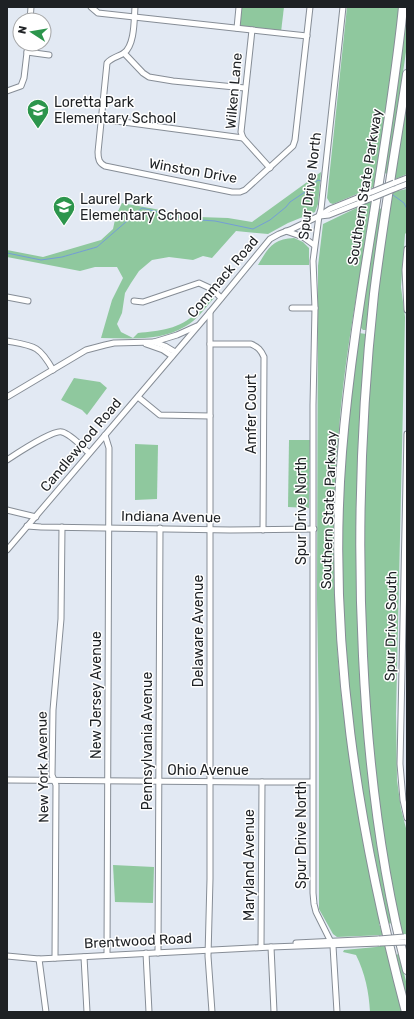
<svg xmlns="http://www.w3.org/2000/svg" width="414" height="1019" font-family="Rubik,sans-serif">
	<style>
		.green { fill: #8fc89e }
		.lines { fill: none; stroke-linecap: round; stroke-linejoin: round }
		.stream { stroke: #749ed6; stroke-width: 1 }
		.minor-casing { stroke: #868d96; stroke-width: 7 }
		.highway-casing { stroke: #868d96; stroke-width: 10 }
		.minor { stroke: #fff; stroke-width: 5 }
		.highway { stroke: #fff; stroke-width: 8 }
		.minor-bridge-casing { stroke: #868d96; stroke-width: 7; stroke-linecap: butt }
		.minor-bridge { stroke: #fff; stroke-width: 5 }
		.labels { text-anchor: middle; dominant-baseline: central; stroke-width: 3; stroke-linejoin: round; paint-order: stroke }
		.street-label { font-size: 14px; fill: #1e2124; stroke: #fff }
		.poi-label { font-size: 14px; fill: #1e2124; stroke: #fff; text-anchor: start }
	</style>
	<rect width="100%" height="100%" fill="#e2e9f3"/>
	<g class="green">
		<path d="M241,7H284L281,32L240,26Z"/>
		<path d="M347,7H400L394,59L374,187L333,204L330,203L327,198Z"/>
		<path d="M406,7L407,45L388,174L384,173Z"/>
		<path d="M407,94V174L393,180Z"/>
		<path d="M321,172L318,204L315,212L288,223L268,234L236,231L212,258L203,256L193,260L169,257L152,260L139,271L131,283L125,293L122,313L117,324L121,332L133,338L138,333C158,331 181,329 196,313C204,304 200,302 214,298C205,308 197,320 186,326C160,342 130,338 101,338L112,300L123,278L117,267H95L80,271L7,257V250L43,257L101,240L113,229L116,215L122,203L199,217L228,218L252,222Z"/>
		<path d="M407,189V232L405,234L401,287L405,317L396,714L397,780L401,809L407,832V934H401L392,895L376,783L366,656L363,524L368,394L381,264L392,192Z"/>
		<path d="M373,200C360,276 345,352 339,429C334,492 333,556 336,620C339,722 362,823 381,924H379L384,935L337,937L333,934L319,909V723L317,599L318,266L323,224Z"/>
		<path d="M378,208L382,209L367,328L366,330H363L360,327Z"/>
		<path d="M294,238L303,242L309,248V265H258C268,248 273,239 294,238Z"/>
		<path d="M359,333L366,334L358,457L356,545L359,655L372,805L377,846L392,923L388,924L365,807L348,691L342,601L341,544L346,430Z"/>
		<path d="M74,378L100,382L107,388L87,415L82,410L61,400Z"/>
		<path d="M289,440H310L309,508L288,507Z"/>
		<path d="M135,444L158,445L157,499L135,500Z"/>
		<path d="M113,865L154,867L153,903L115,902Z"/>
		<path d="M379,946H386L403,1012H370C369,992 365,973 356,955L343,952L344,950L376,947Z"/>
		<path d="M399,954L407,985V1003L395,955Z"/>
	</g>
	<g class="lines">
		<g class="stream">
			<path d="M393,195L404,203L407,209"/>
			<path d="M7,253L41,260L62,257L97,247L142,208L186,219L215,221L253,229L270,220L286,207L290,202L305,192L318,180L321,181"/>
		</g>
		<g class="minor-casing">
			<g id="minor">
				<path d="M91,7L98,13L307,36"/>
				<path d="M135,7C134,19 135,45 124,53C118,57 112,57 107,63L98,152C98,159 99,163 105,166L232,192H240L245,190L293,146L295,140L310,7"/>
				<path d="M30,20L31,7"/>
				<path d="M237,28L239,7"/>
				<path d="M252,30L241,132L243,138L270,168"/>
				<path d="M27,52L49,55"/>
				<path d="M124,53L143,73L149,77L173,81L245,88"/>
				<path d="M7,91L21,86L24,78L28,44"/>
				<path d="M101,119L243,138"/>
				<path d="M394,183L407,178"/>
				<path d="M394,189L407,184"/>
				<path d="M320,216L329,215L372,198"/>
				<path d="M286,231L303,237L314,245"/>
				<path d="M407,249L405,270L407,310"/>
				<path d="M7,297L28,301"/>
				<path d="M134,301L143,302L199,283L212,289L221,298"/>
				<path d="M292,308H315"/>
				<path d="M210,312V879L208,956L212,1012"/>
				<path d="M7,341C34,346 39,345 53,370"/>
				<path d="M154,342L177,335L197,326"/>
				<path d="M146,344L163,350L172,356"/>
				<path d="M210,344H251C258,347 261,350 264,357L263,530"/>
				<path d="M7,397L86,350L105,345L114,343L154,342L165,346L175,352"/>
				<path d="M138,397L160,415L210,416"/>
				<path d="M407,434L400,764L403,800L407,818"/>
				<path d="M105,435L109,448L107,955"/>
				<path d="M7,460C16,454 54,429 62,432C71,434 83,448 89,453"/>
				<path d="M7,510L36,517"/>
				<path d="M27,526L41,527L230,530L314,529"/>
				<path d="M7,550L210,312L270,239L279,234L292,229L319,216L330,209L372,192"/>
				<path d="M7,780L262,782H312"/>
				<path d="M296,943L379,939"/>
				<path d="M261,947L262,782"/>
				<path d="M271,947L274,1012"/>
				<path d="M146,953L149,1012"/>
				<path d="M158,953L160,528"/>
				<path d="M7,956L39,959L271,947L380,943"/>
				<path d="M84,957L87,1012"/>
				<path d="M55,958L56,785L52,775L53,710L61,619L62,527"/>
				<path d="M39,959L46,1012"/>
				<path d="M337,1012L333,946L316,912L314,904L313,893V405L315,308L313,261L319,216L321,209L343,7"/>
			</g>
		</g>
		<g class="highway-casing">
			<g id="highway">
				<path d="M403,7C388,156 354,303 342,452C327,640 358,830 406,1012"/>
				<path d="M407,74C396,147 383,220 374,294C361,414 357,535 363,656C368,762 380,867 407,970"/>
			</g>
		</g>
		<use href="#minor" class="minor"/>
		<use href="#highway" class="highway"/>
		<g class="minor-bridge-casing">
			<g id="minor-bridge">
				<path d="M372,192L394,183"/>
				<path d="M372,198L394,189"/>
				<path d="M379,939L404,937"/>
				<path d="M380,943L405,942"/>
			</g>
		</g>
		<use href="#minor-bridge" class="minor-bridge"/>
	</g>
	<defs>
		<g id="school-pin" transform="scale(1.15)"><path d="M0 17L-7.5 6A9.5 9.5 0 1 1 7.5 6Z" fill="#2c954c" stroke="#fff"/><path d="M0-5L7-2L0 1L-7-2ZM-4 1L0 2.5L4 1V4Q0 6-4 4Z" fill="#fff"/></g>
	</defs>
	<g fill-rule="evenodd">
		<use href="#school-pin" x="38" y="110"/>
		<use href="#school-pin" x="64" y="207"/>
	</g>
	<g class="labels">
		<g class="street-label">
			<text transform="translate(234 91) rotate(-85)">Wilken Lane</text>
			<text transform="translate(193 171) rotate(10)">Winston Drive</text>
			<text transform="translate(310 186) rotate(-83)">Spur Drive North</text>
			<text transform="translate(365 187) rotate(-81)">Southern State Parkway</text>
			<text transform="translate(223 277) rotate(-50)">Commack Road</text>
			<text transform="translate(251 414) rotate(-90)">Amfer Court</text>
			<text transform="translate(81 445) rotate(-50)">Candlewood Road</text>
			<text transform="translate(329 510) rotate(-88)">Southern State Parkway</text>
			<text transform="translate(301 511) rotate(-90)">Spur Drive North</text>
			<text transform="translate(171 517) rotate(1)">Indiana Avenue</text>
			<text transform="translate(391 626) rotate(-89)">Spur Drive South</text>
			<text transform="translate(198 631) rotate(-90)">Delaware Avenue</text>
			<text transform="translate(96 695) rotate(-90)">New Jersey Avenue</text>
			<text transform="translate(147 741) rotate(-90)">Pennsylvania Avenue</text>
			<text transform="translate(43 767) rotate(-91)">New York Avenue</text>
			<text x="208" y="770">Ohio Avenue</text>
			<text transform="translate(301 835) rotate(-90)">Spur Drive North</text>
			<text transform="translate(249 865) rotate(-90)">Maryland Avenue</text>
			<text transform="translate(138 941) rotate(-3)">Brentwood Road</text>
		</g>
		<g class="poi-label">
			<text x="54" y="102">Loretta Park<tspan x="54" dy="16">Elementary School</tspan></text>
			<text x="80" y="199">Laurel Park<tspan x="80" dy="16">Elementary School</tspan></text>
		</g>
	</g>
	<rect width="414" height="1019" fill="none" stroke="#1e2124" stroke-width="16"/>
	<g transform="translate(32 32) rotate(282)"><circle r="19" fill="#ffffff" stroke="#a5a6a7"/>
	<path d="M0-3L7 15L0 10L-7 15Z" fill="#2c954c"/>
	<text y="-6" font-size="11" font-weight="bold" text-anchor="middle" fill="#1e2124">N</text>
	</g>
</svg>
